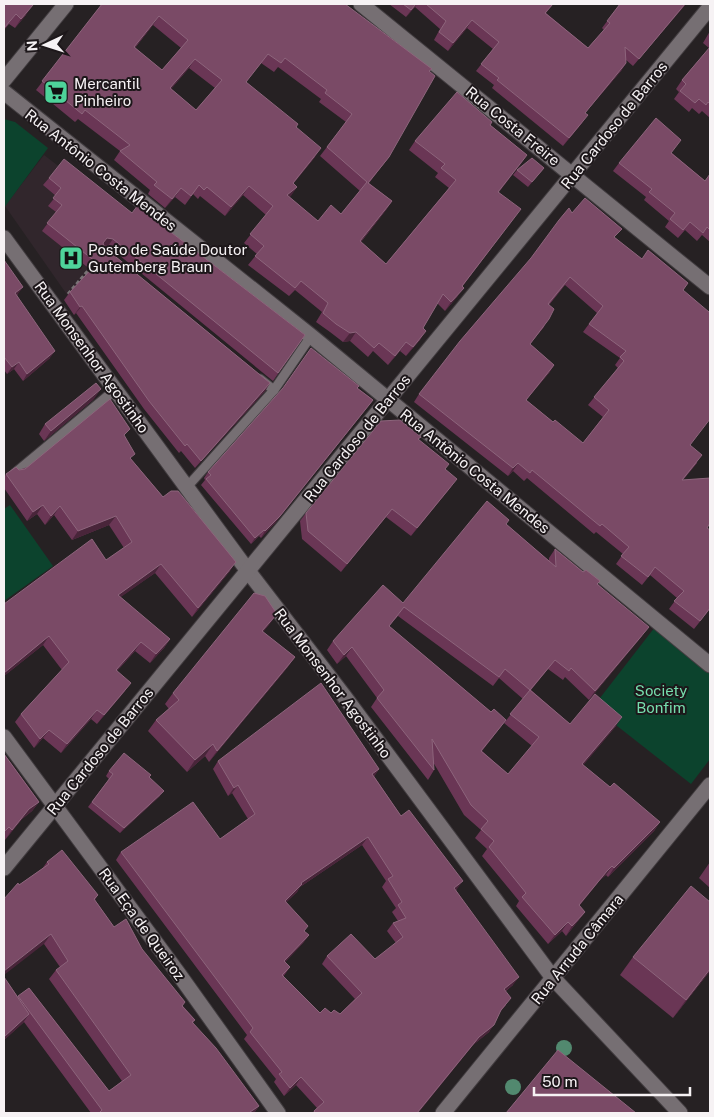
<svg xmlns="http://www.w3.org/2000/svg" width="714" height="1117" font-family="'Public Sans',sans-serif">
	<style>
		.built { fill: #31262c }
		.green { fill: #0c432d }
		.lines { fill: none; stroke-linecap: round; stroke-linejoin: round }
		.lane-casing { stroke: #423d40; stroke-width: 11 }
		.street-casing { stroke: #423d40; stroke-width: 17 }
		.secondary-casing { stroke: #423d40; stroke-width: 17 }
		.path { stroke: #787375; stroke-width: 3; stroke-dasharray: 4 2.5; stroke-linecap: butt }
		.lane { stroke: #766f73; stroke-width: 9 }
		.street { stroke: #766f73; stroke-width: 15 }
		.secondary { stroke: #766f73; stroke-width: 15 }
		.tree { fill: #52896f }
		.wall { fill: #6a3655; fill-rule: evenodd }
		.shaded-wall { fill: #49253a }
		.building { fill: #7a4a66; stroke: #8d657c; fill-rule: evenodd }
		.labels { text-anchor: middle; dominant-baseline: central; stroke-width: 4; stroke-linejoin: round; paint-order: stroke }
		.poi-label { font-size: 15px; fill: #f6f2f4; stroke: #1d171a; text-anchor: start }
		.street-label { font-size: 15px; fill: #f6f2f4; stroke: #1d171a }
		.park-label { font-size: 15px; fill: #76dead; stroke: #1d171a }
	</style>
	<rect width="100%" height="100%" fill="#262123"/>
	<path class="built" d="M44,155L130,221L68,296L5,206Z"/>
	<g class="green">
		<path d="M4,119L15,122L48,148L4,208Z"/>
		<path d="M10,505L53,566L4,601V509Z"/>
		<path d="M655,627L710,670V759L691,784L593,707Z"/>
	</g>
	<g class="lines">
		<g class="lane-casing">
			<g id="lane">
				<path d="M260,379L274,390"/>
				<path d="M15,473L116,389"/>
				<path d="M187,487L274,390L311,336"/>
			</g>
		</g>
		<g class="street-casing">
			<g id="street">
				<path d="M361,4L710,287"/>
				<path d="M4,92L311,336L710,665"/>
				<path d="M4,238L248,571L344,696L553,978L680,1113"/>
				<path d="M4,737L178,973L278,1113"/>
				<path d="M4,868L710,7"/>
				<path d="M443,1113L710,785"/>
			</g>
		</g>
		<g class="secondary-casing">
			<path id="secondary" d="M4,80L66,4"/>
		</g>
		<path class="path" d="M68,294L91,267"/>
		<use href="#lane" class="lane"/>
		<use href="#street" class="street"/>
		<use href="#secondary" class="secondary"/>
	</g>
	<g class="tree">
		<circle cx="564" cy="1048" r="8"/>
		<circle cx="513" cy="1087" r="8"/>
	</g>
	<g class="wall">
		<path d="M4,4L26,15L15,28L9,24L4,30Z"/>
		<path d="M102,4L430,72L389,157L369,183L392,201L386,210L361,242L386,264L449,188L435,177L438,173L409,150L415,141L490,125L527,155L499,192L514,218L462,287L457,297L445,311L437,303L423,328L420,340L406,356L400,351L388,365L373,351L368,357L350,341L343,342L330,332L316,322L322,312L295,290L289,296L248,265L257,254L244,243L266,215L243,195L225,216L200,196L198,199L193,194L185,205L175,197L165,208L148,194L150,190L114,160L120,151L78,119L75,122L36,90ZM153,25L181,48L162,70L135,48ZM261,63L274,72L278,67L321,99L319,102L346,122L320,156L360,191L341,214L318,221L289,197L297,187L293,184L315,157L296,127L246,82ZM189,68L215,88L196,110L171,89Z"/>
		<path d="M389,4H553L546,13L588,48L604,30L602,28L620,4H686L633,66L626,60V63L621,71L585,113L582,123L563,146L492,88L494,85L476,71L493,49L467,28L448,51L434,40L440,29L415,7L406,17Z"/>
		<path d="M710,31V118L702,111L699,114L692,108L689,112L674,99L679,92L676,89L682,80L709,48L703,43Z"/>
		<path d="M672,153L705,181L710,174V242L702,235L697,241L685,230L678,238L665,227L669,221L644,200L646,197L613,171L619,163Z"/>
		<path d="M544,168L528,187L513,175L517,170Z"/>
		<path d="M49,178L132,213L155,220L305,335L273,381L108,246H104L105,248L270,383L265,391L195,468L181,451L179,453L144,409L76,313L74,315L64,300L70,292L91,270L42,231L56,212L48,206L56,196L43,185Z"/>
		<path d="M572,213L615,238L642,259L688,283L683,290L690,445L697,463L683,480L710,524L707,528L710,609L694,629L669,609L677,598L650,575L642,585L616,564L623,554L596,532L594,534L527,478L524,481L513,471L508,476L414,402L419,394ZM565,285L597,313L583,332L620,358L615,365L618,368L588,405L603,417L583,443L553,422L526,400L549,373L554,365L530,344L544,327L549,305Z"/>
		<path d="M4,260L18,294L17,295L50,358L23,381L14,369L7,374L4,370Z"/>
		<path d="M357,388L373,400L275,523L261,538L259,536L251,544L201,485L205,480L204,478L208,472Z"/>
		<path d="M94,399L44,441L39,434L45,424Z"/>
		<path d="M125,436L131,459L163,497L230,571L192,617L155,573L120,597L170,639L164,648L150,663L135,651L117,671L125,691L97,724L91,719L61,753L43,738L34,748L15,722L21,714L62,670L43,645L4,676V604L106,560L124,548L109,525L72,540L54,515L45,525L37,514L27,521L4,488V478L6,474Z"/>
		<path d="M419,440L445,469L451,487L411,536L386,517L341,572L302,539L300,521L306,513Z"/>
		<path d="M506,524L549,561V558L555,549L598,584L642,636L589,700L565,677L563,680L548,669L531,690L570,724L616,726L583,765L610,787L660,822L654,831L608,877L606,875L600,880L579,906L585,912L578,921L566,936L562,931L548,944L516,906L519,901L482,856L487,849L475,838L481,830L464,815L433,762L434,770L428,780L371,707L377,698L346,656L337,664L327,650L333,641L403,603ZM398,616L493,686L499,678L523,699L504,723L532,746L508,774L482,751L506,720L491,712L389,626Z"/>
		<path d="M277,614L263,632L295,657L287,668L209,762L205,756L187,772L148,731L156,720L169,709L165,704L173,693Z"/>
		<path d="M4,754L39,802L32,811L22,819L5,840L4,839Z"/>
		<path d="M218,761L379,769L374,776L401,816L457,889L456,890L513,985L506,991V1005L500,1012L489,1032L473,1045L418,1113H312L317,1108L296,1085L284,1096L274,1082L276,1079L244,1039L247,1035L116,860L121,852L220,839L248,819L232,793L228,796L213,769ZM362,845L386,881L382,887L396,908L392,912L398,921L393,923L387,931L396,943L375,959L327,956L322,964L355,999L340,1014L320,1013L283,977L290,967L285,962L303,943L309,935L305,932L286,902L297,892L300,887Z"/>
		<path d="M109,771L149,777L160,796L120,833L88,807L109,779L106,776Z"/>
		<path d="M47,862L98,895L95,900L114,927L142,949L183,1006L195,1020L193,1023L259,1106L254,1113H91L24,1022L4,1040V977L18,997L29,988L109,1091L122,1081L49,979L56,970L60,967L44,944L19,885L42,869Z"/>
		<path d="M710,862V888L699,878Z"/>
		<path d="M633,957L710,971L673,1018L620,975Z"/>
	</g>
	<g class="shaded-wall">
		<path d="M416,4H417L415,7L406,17Z"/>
		<path d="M685,4H686L633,66L639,59Z"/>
		<path d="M33,5L26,15L15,28L21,19Z"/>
		<path d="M159,16L153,25L128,56L134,47Z"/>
		<path d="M472,20L467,28L448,51L453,43Z"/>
		<path d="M195,59L189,68L164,97L170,88Z"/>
		<path d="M626,63L621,71L579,120L585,113Z"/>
		<path d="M588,115L582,123L563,146L569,138Z"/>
		<path d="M321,148L315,157L286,192L293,183Z"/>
		<path d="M527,155L521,164L492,200L498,192Z"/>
		<path d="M249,186L243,195L225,216L231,207Z"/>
		<path d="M297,187L291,196L281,204L287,195Z"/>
		<path d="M181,188L175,197L165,208L172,199Z"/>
		<path d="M392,201L386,210L354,250L360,241Z"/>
		<path d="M107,238L113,239L108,246L101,245Z"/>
		<path d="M23,287L18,294L10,300L15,293Z"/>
		<path d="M464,288L457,297L445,311L451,302Z"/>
		<path d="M82,306L76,313L74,315L80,307Z"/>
		<path d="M426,331L420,340L406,356L413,347Z"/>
		<path d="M356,332L350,341L343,342L350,333Z"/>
		<path d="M406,342L400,351L388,365L395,356Z"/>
		<path d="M55,351L50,358L23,381L27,374Z"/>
		<path d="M19,362L14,369L7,374L12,367Z"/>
		<path d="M554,365L549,373L520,407L526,400Z"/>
		<path d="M270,383L265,391L195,468L201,461Z"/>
		<path d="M101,389L94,399L44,441L51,431Z"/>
		<path d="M373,400L275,523L261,538L265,531Z"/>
		<path d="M518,463L513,471L508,476L513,468Z"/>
		<path d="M457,479L451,487L411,536L417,528Z"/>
		<path d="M43,505L37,514L27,521L33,512Z"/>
		<path d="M60,506L54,515L45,525L51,516Z"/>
		<path d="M392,509L386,517L341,572L347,564Z"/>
		<path d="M116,516L109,525L72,540L78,531Z"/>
		<path d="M264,530L259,536L251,544L255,538Z"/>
		<path d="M236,562L230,571L192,617L198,608Z"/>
		<path d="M161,564L155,573L111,604L118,595Z"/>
		<path d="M277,614L269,625L254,642L262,631Z"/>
		<path d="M649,627L642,636L589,700L595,691Z"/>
		<path d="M49,636L43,645L4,676V673Z"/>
		<path d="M170,639L164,648L150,663L156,654Z"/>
		<path d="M141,642L135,651L109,679L116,670Z"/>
		<path d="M352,647L346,656L337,664L344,655Z"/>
		<path d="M295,657L287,668L209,762L217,751Z"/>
		<path d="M131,683L125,691L97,724L104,715Z"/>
		<path d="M97,710L91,719L61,753L67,744Z"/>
		<path d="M622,717L616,726L576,774L582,764Z"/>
		<path d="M506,720L499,729L475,760L481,751Z"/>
		<path d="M49,730L43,738L34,748L40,739Z"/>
		<path d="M213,744L205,756L187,772L195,760Z"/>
		<path d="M379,769L374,777L372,774Z"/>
		<path d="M238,785L232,793L228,796L234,788Z"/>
		<path d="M164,791L160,796L120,833L124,828Z"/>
		<path d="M39,802L32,811L22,819L5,840L12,830L29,809Z"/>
		<path d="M660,822L654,831L608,877L614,868Z"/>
		<path d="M368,837L362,845L300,887L297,892L280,909L285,901L301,883Z"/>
		<path d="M612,866L606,875L600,880L573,914L579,905L607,871Z"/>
		<path d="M463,881L457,889L449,895L454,888Z"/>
		<path d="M585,912L578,921L566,936L572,926Z"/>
		<path d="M568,922L562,931L548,944L555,935Z"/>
		<path d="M51,934L44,944L4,975V971Z"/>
		<path d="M309,935L303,943L279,969L284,961Z"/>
		<path d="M710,969V971L673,1018L686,1000Z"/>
		<path d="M519,977L513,985L499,996L504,989Z"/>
		<path d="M29,1014L23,1023L4,1040V1037Z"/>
		<path d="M494,1025L489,1032L473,1045L418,1113H417L479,1037Z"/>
		<path d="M301,1077L296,1085L284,1096L290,1088Z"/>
		<path d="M259,1106L254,1113H249L250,1112Z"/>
	</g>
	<g class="building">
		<path d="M4,4H33V5L21,19L16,14L4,28Z"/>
		<path d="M102,4H345L432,69L429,71L435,76L389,157L368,183L392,201L360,241L386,264L456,180L441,168L445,164L415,141L457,92L492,122L490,125L527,155L498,192L521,209L462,286L464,288L451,302L443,294L423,328L426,331L413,347L406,342L395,356L379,343L374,348L356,332L350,333L336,324L323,313L328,303L301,281L295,288L255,256L264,246L250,234L273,206L249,186L231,207L207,187L204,190L199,185L191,196L181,188L172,199L154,185L157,182L120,151L130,145L85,110L82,114L42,81ZM159,16L188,40L162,70L134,47ZM268,54L281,63L285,58L327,90L325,93L352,114L327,147L367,182L341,214L331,205L318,221L287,195L297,187L293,183L321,148L296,127L298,124L246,82ZM195,59L222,80L196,110L170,88Z"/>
		<path d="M403,4H416L411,10Z"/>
		<path d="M426,4H553L545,13L588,48L610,23L607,21L620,4H685L639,59L625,47L626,63L585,113L588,115L569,138L497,80L499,78L481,64L499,42L472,20L453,43L439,32L446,21Z"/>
		<path d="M710,47V104L708,102L706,105L699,99L695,103L680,91L686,84L682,80Z"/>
		<path d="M656,118L681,140L671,153L705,181L710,174V230L707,227L703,233L690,222L683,230L670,219L675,213L649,192L652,189L619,163Z"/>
		<path d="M532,158L544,168L532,182L517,170Z"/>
		<path d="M64,159L132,213L141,201L158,215L155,220L305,335L278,373L113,239L107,238L103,243L105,248L270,383L201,461L187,444L185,446L149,401L82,306L80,307L70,292L97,263L47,223L62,205L53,198L61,188L49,178Z"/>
		<path d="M585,198L622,229L614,237L642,259L648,250L688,283L683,290L709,312L710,310V419L690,445L702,455L682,480L710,478V523L707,528L710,530V608L700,621L674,601L684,591L655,567L648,577L621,556L629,547L602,524L600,526L532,470L530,473L518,463L513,468L419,394L460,341L531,258L559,220L569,208L572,213ZM570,277L603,306L589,324L626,351L620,357L624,361L594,397L609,410L583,443L555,420L553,422L526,400L554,365L530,344L549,319L554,309L548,304Z"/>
		<path d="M4,260L23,287L15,293L55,351L27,374L19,362L12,367L4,357Z"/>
		<path d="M311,348L359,386L357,388L373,400L280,516L265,531L264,530L255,538L206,479L211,475L208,472L283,388Z"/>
		<path d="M96,383L101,389L51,431L45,424Z"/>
		<path d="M110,399L130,429L124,435L135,454L130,458L163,497L171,491H178L236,562L198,608L161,564L118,595L170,639L156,654L141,642L116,670L131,683L104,715L97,710L67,744L49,730L40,739L21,714L69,662L49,636L4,673V604L92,539L106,560L132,542L116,516L78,531L60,506L51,516L43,505L33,512L6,474L16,467L19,470L25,469Z"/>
		<path d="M400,420L421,437L418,439L449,464L445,469L457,479L417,528L392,509L347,564L308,531L306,513L381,421Z"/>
		<path d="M487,501L509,520L506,524L556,567L555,549L583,572L586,570L600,581L597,584L649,627L595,691L571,668L569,671L555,660L530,690L505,669L499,677L404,607L389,626L491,712L494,709L506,720L481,751L508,774L539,737L510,714L530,690L570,724L595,694L622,717L582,764L610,787L614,783L660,822L614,868L612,866L607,871L579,905L585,912L572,926L568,922L555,935L522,897L526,893L489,847L494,841L481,829L488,821L471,805L432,739L434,770L377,698L384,690L352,647L344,655L333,641L383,585L403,603Z"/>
		<path d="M254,593L265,596L277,614L262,631L295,657L217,751L213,744L195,760L156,720L179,700L173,693Z"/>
		<path d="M321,683L379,769L372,774L401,816L409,810L463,881L454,888L519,977L504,989L511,998L501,1010L494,1025L479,1037L417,1113H316L314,1111L324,1102L301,1077L290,1088L279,1074L282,1072L250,1032L253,1028L121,852L193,802L220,839L255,814L238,785L234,788L218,761ZM368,837L393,876L388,879L402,902L398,905L406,918L393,923L403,937L375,959L351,934L327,956L362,993L340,1014L334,1010L331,1013L325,1008L320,1013L282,975L290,967L284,961L309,935L304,931L308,926L285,901L302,884L301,883Z"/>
		<path d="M124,753L151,775L149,777L164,791L124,828L92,802L113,774L109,771Z"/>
		<path d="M4,754L39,802L29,809L12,830L9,827L4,832Z"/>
		<path d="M62,850L98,895L94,899L114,927L126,919L142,949L185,1002L182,1006L195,1020L192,1022L216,1048L259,1106L250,1112L251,1113H99L102,1110L18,996L29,988L109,1091L131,1075L56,970L68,961L51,934L4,971V899L18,883L19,885L49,864L47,862Z"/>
		<path d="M691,886L710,902V969L686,1000L633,957Z"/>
		<path d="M4,977L29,1014L4,1037Z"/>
		<path d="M558,1050L636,1113H506Z"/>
	</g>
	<defs>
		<g id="supermarket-square" transform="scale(1.25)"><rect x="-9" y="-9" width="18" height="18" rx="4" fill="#4ed39a" stroke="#1d171a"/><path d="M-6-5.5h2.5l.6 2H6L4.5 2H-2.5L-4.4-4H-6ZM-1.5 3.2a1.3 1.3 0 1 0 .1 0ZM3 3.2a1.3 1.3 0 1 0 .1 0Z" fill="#111"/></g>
		<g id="hospital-square" transform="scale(1.25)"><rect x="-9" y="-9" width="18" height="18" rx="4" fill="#4ed39a" stroke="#1d171a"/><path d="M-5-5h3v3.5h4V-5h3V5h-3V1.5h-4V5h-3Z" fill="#111"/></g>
	</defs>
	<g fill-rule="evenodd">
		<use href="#supermarket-square" x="56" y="92"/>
		<use href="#hospital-square" x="71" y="258"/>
	</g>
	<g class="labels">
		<g class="poi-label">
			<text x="74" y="83">Mercantil<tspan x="74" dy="17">Pinheiro</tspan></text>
			<text x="88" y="249">Posto de Saúde Doutor<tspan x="88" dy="17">Gutemberg Braun</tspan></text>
		</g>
		<g class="street-label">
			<text transform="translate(614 125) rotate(-51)">Rua Cardoso de Barros</text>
			<text transform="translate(513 126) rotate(39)">Rua Costa Freire</text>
			<text transform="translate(101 170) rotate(38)">Rua Antônio Costa Mendes</text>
			<text transform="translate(92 357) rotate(54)">Rua Monsenhor Agostinho</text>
			<text transform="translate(357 438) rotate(-51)">Rua Cardoso de Barros</text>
			<text transform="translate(475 471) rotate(39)">Rua Antônio Costa Mendes</text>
			<text transform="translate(333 683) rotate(53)">Rua Monsenhor Agostinho</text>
			<text transform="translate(100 751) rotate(-51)">Rua Cardoso de Barros</text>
			<text transform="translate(142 924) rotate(54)">Rua Eça de Queiroz</text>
			<text transform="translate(577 949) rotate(-51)">Rua Arruda Câmara</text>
		</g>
		<g class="park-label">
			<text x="661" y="690">Society<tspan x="661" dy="17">Bonfim</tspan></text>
		</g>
	</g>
	<rect width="714" height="1117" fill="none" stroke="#f6f2f4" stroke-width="10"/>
	<g transform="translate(45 45) rotate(266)" stroke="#1d171a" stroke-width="4" paint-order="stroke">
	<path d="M0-4L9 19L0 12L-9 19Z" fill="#f6f2f4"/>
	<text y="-8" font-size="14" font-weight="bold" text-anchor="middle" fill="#f6f2f4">N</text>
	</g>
	<path d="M534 1087v8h156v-8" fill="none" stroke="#f6f2f4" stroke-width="2.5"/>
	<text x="542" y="1087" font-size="15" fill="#f6f2f4" stroke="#1d171a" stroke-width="4" paint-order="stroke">50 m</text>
</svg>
